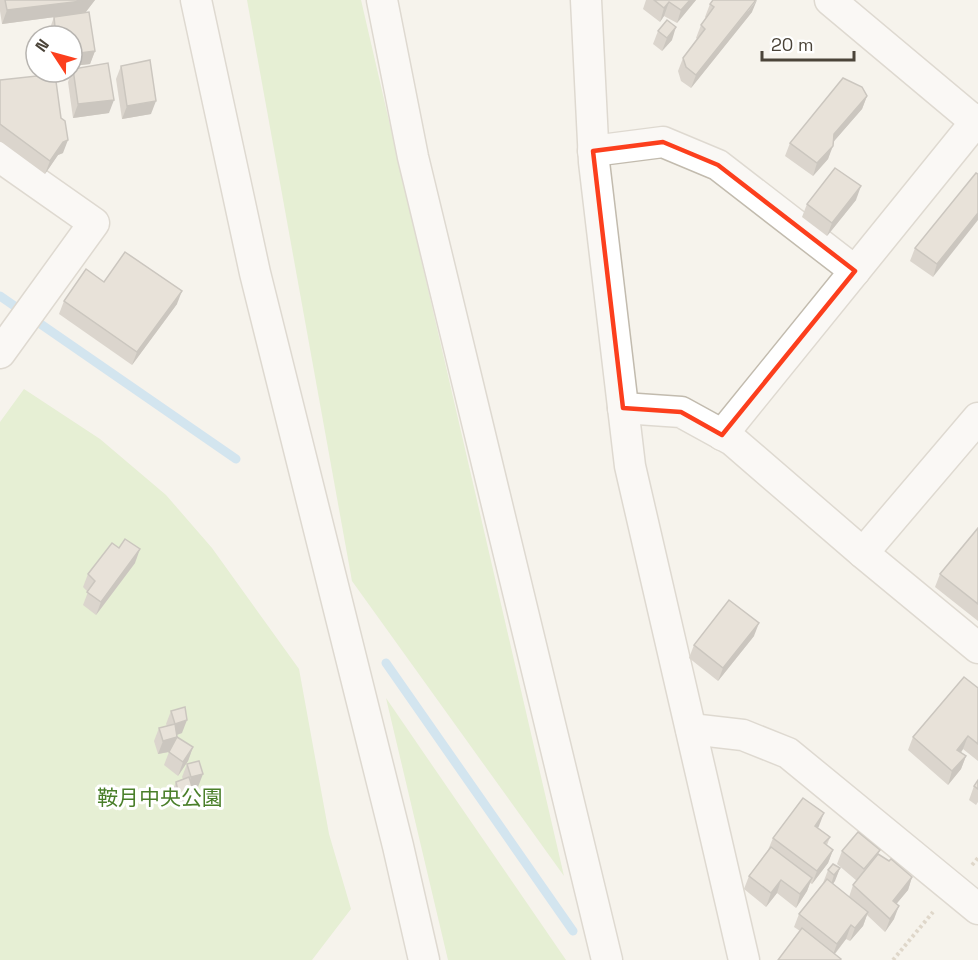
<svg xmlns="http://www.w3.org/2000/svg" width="978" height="960" font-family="'Space Grotesk','Noto Sans JP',sans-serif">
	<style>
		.green { fill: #d2eab5 }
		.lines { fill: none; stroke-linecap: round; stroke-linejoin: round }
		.stream { stroke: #a9d4f2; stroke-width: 9 }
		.minor-casing { stroke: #c2bbae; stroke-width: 33 }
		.path { stroke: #c4b79f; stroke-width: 4; stroke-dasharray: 3 3; stroke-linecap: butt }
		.minor { stroke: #fff; stroke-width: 30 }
		.wall { fill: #bab2a6 }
		.shaded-wall { fill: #979187 }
		.building { fill: #d8cfc1; stroke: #979187; stroke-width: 1.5 }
		.marked { fill: none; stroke: #fc3f1d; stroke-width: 4.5; stroke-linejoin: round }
		.labels { text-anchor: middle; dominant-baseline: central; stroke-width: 6; stroke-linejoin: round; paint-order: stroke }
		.park-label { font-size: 21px; fill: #4a7f2a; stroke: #fff }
	</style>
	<rect width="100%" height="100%" fill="#f6f3ec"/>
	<g class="green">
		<path d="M247,0H361L564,876L352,581Z"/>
		<path d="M24,389L100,439L166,495L212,548L299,669L329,834L351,909L312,960H0V422Z"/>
		<path d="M386,698L566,960H448Z"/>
	</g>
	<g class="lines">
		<g class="stream">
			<path d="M0,296L236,459"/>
			<path d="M386,663L573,931"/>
		</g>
		<g class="minor-casing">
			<g id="minor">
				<path d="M196,0L255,273L398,846L424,960"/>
				<path d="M382,0L413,157L607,960"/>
				<path d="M586,0L594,162L630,466L744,960"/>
				<path d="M830,0L978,124"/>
				<path d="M593,151L663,142L718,165L855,271"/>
				<path d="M0,157L94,223L0,353"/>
				<path d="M623,408L681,412L732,440L863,553"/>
				<path d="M978,418L863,553L978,648"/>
				<path d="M722,435L978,119"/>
				<path d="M691,729L743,735L788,753L978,909"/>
			</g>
		</g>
		<g class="path">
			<path d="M972,865L978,858"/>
			<path d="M893,960L933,912"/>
		</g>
		<use href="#minor" class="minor"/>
	</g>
	<g class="wall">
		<path d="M0,0H95L85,13L95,51L90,64L72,66V36H50L49,31L54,17H55L2,24L0,11Z"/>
		<path d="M646,0H696L677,23L664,16L660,22L643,9Z"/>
		<path d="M710,4L752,12L691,88L681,81L678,71L683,58L697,39L696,38L701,25L706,18L705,17Z"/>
		<path d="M658,31L672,40L662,51L653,44Z"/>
		<path d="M121,66L151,114L122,119L116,79Z"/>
		<path d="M73,69L109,113L73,118L68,82Z"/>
		<path d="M0,80L63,153L58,155L45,174L0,141Z"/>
		<path d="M867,96L862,109L833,142L828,159L813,176L785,156L790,143Z"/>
		<path d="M978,174L933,277L910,261L915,248Z"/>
		<path d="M856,200L827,236L802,217L807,204Z"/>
		<path d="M104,282L177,304L132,365L59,314L64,301Z"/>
		<path d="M978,528V621L935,587L940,574Z"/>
		<path d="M135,563L96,615L83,605L88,592L83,587L88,574Z"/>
		<path d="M754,636L718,681L689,658L694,645Z"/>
		<path d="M978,688V761L963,749L961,753L966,756L961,769L948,785L908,750L913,737Z"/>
		<path d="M171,711L182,733L177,735V737L193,747L188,761L178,776L164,765L169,752L158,754L154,741L159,728L167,726L166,724Z"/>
		<path d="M187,764L198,787L192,789L188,803L174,808L171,795L176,782L183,779L182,777Z"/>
		<path d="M978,780V802L976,805L969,800L974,786Z"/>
		<path d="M819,826L818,828L830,837L827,845L833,850L828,863L812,884L810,883L807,891L796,908L777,893L766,907L744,889L749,876L768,850L773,838Z"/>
		<path d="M880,850L878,854L912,877L908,890L896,904L894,919L885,932L867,915L863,926L850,941L846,939L835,954L794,927L799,914L823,883L828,870L840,868L833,884L849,897L853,885L857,881L837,864L842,851Z"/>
	</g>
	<g class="shaded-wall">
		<path d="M90,0H95L85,13L2,24L7,10Z"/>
		<path d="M690,0H696L677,23L681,10Z"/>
		<path d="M757,0L752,12L691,88L696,75Z"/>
		<path d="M669,2L664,16L660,22L664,8Z"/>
		<path d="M676,27L672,40L662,51L667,38Z"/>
		<path d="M95,51L90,64L72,66V54Z"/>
		<path d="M867,96L862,109L829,147L834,134Z"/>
		<path d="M114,100L109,113L73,118L78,104Z"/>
		<path d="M156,101L151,114L122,119L127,106Z"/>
		<path d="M68,140L63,153L58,155L45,174L50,161L63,142Z"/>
		<path d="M833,146L828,159L813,176L817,163Z"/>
		<path d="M861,186L856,200L827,236L832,223Z"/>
		<path d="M978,213V220L933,277L937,264Z"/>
		<path d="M182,291L177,304L132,365L137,352Z"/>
		<path d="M140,549L135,563L96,615L101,602Z"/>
		<path d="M759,623L754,636L718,681L723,668Z"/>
		<path d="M187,720L182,733L170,737L175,724Z"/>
		<path d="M968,736L963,749L952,763L957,750Z"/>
		<path d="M177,737L173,751L158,754L163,741Z"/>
		<path d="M193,747L188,761L178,776L183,762Z"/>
		<path d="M966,756L961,769L948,785L952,771Z"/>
		<path d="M203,774L198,787L187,790L191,777Z"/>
		<path d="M193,790L188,803L174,808L179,795Z"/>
		<path d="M824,813L819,826L810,839L815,826Z"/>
		<path d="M833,850L828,863L812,884L817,871Z"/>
		<path d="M840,868L835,881L830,888L834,875Z"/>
		<path d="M912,877L908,890L888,914L893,901Z"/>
		<path d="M812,878L807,891L796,908L800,894Z"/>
		<path d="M781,880L777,893L766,907L771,893Z"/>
		<path d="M899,906L894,919L885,932L890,919Z"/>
		<path d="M868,912L863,926L850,941L855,928Z"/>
		<path d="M851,925L846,939L832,957L837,944Z"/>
	</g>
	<g class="building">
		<path d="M5,0H90L7,10Z"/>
		<path d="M654,0H690L681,10L669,2L664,8Z"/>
		<path d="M713,0H756L696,75L686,67L683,58L705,29L701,25L714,7L710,4Z"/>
		<path d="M89,12L95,51L72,54V36H56L54,17Z"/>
		<path d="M667,20L676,27L667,38L658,31Z"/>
		<path d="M150,60L156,101L127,106L121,66Z"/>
		<path d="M108,63L114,100L78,104L73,69Z"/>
		<path d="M55,74L61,118L65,121L68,140L63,142L50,161L0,124V80Z"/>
		<path d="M843,78L862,87L867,96L834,134L833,146L817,163L790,143Z"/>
		<path d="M835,168L861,186L832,223L807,204Z"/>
		<path d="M976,173L978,174V213L937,264L915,248Z"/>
		<path d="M125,252L182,291L137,352L64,301L86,269L104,282Z"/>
		<path d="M978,528V604L940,574Z"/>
		<path d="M125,539L140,549L101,602L87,592L95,581L88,574L112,543L119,548Z"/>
		<path d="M729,600L759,623L723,668L694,645Z"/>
		<path d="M964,677L978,688V744L968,736L957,750L966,756L952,771L913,737Z"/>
		<path d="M185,707L187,720L175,724L171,711Z"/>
		<path d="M175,724L177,737L163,741L159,728Z"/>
		<path d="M177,737L193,747L183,762L169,752Z"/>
		<path d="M199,761L203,774L191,777L187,764Z"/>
		<path d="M189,777L193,790L179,795L176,782Z"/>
		<path d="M978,780V789L974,786Z"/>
		<path d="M803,798L824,813L815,826L830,837L824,843L833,850L817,871L773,838Z"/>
		<path d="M858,832L880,850L864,869L842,851Z"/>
		<path d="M771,847L812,878L800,894L781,880L771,893L749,876Z"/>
		<path d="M878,854L889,861L891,859L912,877L893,901L899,906L890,919L853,885Z"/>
		<path d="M833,864L840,868L834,875L828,870Z"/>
		<path d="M827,879L868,912L855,928L851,925L837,944L799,914Z"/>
		<path d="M802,928L841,959L840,960H778Z"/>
	</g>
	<path d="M0 0H978V960H0ZM663,142L718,165L855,271L722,435L681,412L623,408L593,151Z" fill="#f6f3ec" fill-opacity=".55" fill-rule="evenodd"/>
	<path class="marked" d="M663,142L718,165L855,271L722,435L681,412L623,408L593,151Z"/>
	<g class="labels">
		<g class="park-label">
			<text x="160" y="797">鞍月中央公園</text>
		</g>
	</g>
	<g transform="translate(54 54) rotate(306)"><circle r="28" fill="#ffffff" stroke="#b7b4b0" stroke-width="1.5"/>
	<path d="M0-4.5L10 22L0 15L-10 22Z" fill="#fc3f1d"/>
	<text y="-9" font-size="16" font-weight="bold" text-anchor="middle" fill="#4b4439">N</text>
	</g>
	<path d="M762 51v9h92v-9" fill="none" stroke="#4b4439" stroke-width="3"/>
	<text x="771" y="51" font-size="18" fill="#4b4439" stroke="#ffffff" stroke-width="4.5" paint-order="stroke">20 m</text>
</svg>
